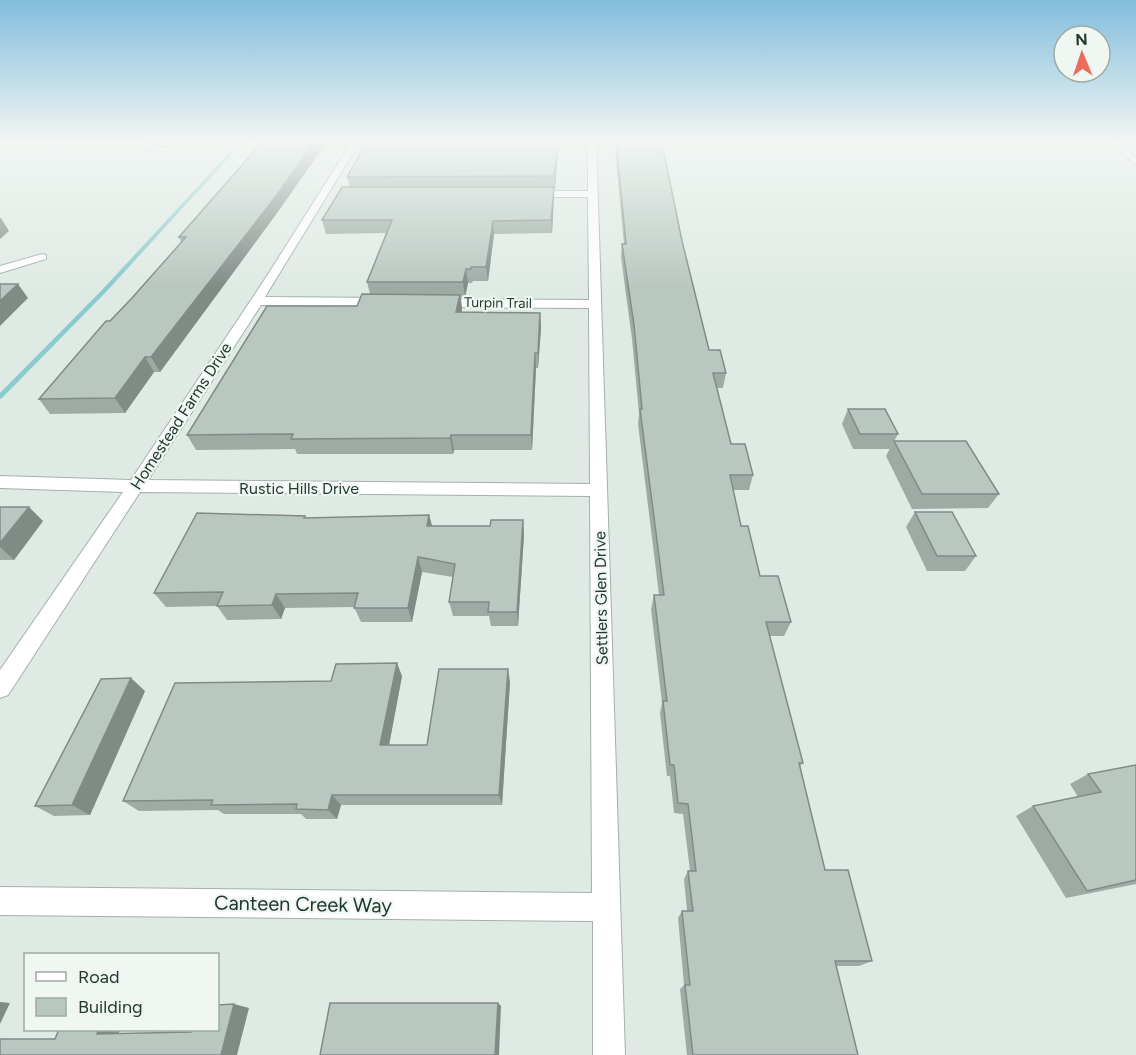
<svg xmlns="http://www.w3.org/2000/svg" width="1136" height="1055" font-family="Figtree,sans-serif">
	<style>
		.lines { fill: none; stroke-linecap: round; stroke-linejoin: round }
		.stream { fill: #8acbcd; fill-rule: evenodd }
		.street-casing { stroke: #a3b1aa; stroke-width: 2 }
		.street { fill: #fff; fill-rule: evenodd }
		.wall { fill: #9eaba5 }
		.shaded-wall { fill: #818b86 }
		.building { fill: #b8c7c0; stroke: #818b86; stroke-width: 1.5 }
		.labels { text-anchor: middle; dominant-baseline: central; stroke-width: 4.5; stroke-linejoin: round; paint-order: stroke }
		.far-street-label { font-size: 14px; fill: #223930; stroke: #f0f7f2 }
		.street-label { font-size: 16px; fill: #223930; stroke: #f0f7f2 }
		.near-street-label { font-size: 20px; fill: #223930; stroke: #f0f7f2 }
	</style>
	<rect width="100%" height="100%" fill="#e0eae4"/>
	<g class="lines">
		<path class="stream" d="M241,140H245L106,292L2,398L0,399V393L102,290Z"/>
		<g class="street-casing">
			<g id="street">
				<path d="M0,140H139L169,149L165,152L131,144L0,146Z"/>
				<path d="M353,140H361L265,297L384,298L390,302L384,306L261,305L148,480L590,484L589,308L438,307L432,303L438,299L589,300L588,197H530L525,194L530,191H588V140H596L625,1055H593V921L0,915V887L592,893L590,496L140,492L8,695L0,698V670L123,492L0,488V476L131,480L265,279Z"/>
				<path d="M1108,140H1117L1136,157V165Z"/>
				<path d="M42,254L46,255V259L0,273V266Z"/>
			</g>
		</g>
		<use href="#street" class="street"/>
	</g>
	<g class="wall">
		<path d="M264,140H328L277,213L160,372H154L125,413L50,414L39,399L132,298L181,242L179,237Z"/>
		<path d="M368,140H561V151H558L555,189H554L552,233L494,234L488,281H473L472,283H468L465,297H461L462,309V312L540,313L541,328L538,368H536L532,450H454L453,454H297L295,449L196,450L187,435L357,306L370,294L367,282L386,233L326,234L322,220L350,187L347,177Z"/>
		<path d="M614,140H660L682,241L709,350L726,373L723,388H717L731,444L753,475L749,490H733L741,526L760,576L791,622L784,636H769L803,763L800,766L825,870L872,961L859,966H836L858,1055H687L680,989L684,985L678,918L682,911H687L684,879L688,871H690L683,814L674,813L670,776H667L660,713L662,703L651,609L654,595H659L638,424L639,413L632,339L621,257L622,244H624Z"/>
		<path d="M848,409L898,434L890,449H853L842,424Z"/>
		<path d="M894,441L999,494L988,508L912,509L886,456Z"/>
		<path d="M0,507L43,521L14,560H0Z"/>
		<path d="M915,512L976,556L965,571H927L906,527Z"/>
		<path d="M429,515L432,526H490L523,520L524,535L518,626H491L489,616H453L449,602L453,577L422,572L412,622H361L354,607L285,608L281,619L227,620L217,606L166,607L154,593L306,518Z"/>
		<path d="M402,676L389,745H427L510,682L502,805H341L337,819H306L301,814H224L218,810L139,811L123,801L331,681Z"/>
		<path d="M145,691L90,815L54,816L35,806Z"/>
		<path d="M1136,765V884L1066,898L1016,816L1033,806L1078,797L1070,784L1088,774Z"/>
	</g>
	<g class="shaded-wall">
		<path d="M316,140H328L277,213L160,372L151,357Z"/>
		<path d="M558,140V151L555,189L554,176Z"/>
		<path d="M554,187V199L552,233L551,220Z"/>
		<path d="M0,218H1L9,231L0,239Z"/>
		<path d="M493,221L494,234L488,281L486,267Z"/>
		<path d="M466,269L468,283L465,297L463,282Z"/>
		<path d="M18,284L28,298L0,326V301Z"/>
		<path d="M460,295L462,309L459,326L456,312Z"/>
		<path d="M540,313L541,328L538,368V353Z"/>
		<path d="M535,353L536,368L532,450L531,435Z"/>
		<path d="M145,357L154,372L125,413L115,398Z"/>
		<path d="M451,435L454,450L453,454L450,438Z"/>
		<path d="M29,507L43,521L14,560L0,547V543Z"/>
		<path d="M429,515L433,529L427,526Z"/>
		<path d="M523,520L524,535L518,626L517,612Z"/>
		<path d="M418,557L422,572L412,622L408,608Z"/>
		<path d="M276,594L285,608L281,619L272,605Z"/>
		<path d="M397,663L402,676L387,756L380,745Z"/>
		<path d="M508,669L510,682L502,805L499,795Z"/>
		<path d="M131,678L145,691L90,815L72,805Z"/>
		<path d="M332,795L341,805L337,819L328,810Z"/>
		<path d="M0,1002L10,1003L0,1024Z"/>
		<path d="M498,1003L501,1006L499,1055H495Z"/>
		<path d="M234,1004L249,1008L237,1055H221Z"/>
		<path d="M99,1029H120L118,1036L97,1034Z"/>
	</g>
	<g class="building">
		<path d="M264,140H316L273,200L151,357H145L115,398L39,399L106,321H110L132,298L186,237H179Z"/>
		<path d="M368,140H558L554,176L347,177Z"/>
		<path d="M616,140H660L665,158L682,241L709,350H720L726,373H713L731,444H745L753,475H730L741,526H748L760,576H778L791,622H766L803,763H799L825,870H848L872,961H835L858,1055H693L685,985H690L682,911H693L688,871H696L688,804L678,803L674,765H670L663,701H667L654,595H664L640,409H642L634,325L622,244H626Z"/>
		<path d="M342,187H554L551,220L493,221L486,267H471V269H466L463,282H367L392,220H322Z"/>
		<path d="M0,284H18L0,301Z"/>
		<path d="M362,294L460,295L456,312L540,313L538,353H535L531,435H451L450,438L291,439L293,434L187,435L267,306H357Z"/>
		<path d="M848,409H885L898,434H860Z"/>
		<path d="M894,441H966L999,494H922Z"/>
		<path d="M0,507H29L0,543Z"/>
		<path d="M915,512H952L976,556H937Z"/>
		<path d="M197,513L305,516L304,518L429,515L427,526H490L491,520H523L517,612H488L489,602H449L455,564L418,557L408,608H354L358,593L276,594L272,605L217,606L223,592L154,593Z"/>
		<path d="M397,663L380,745H427L439,669H508L499,795H332L328,810L296,809L297,804L211,805L213,800L123,801L175,683L331,681L336,664Z"/>
		<path d="M131,678L72,805L35,806L101,679Z"/>
		<path d="M1136,765V880L1087,891L1033,806L1101,792L1088,774Z"/>
		<path d="M330,1003H498L495,1055H320Z"/>
		<path d="M234,1004L221,1055H0V1039H55L59,1029H99L97,1034L191,1032V1029H218V1005Z"/>
	</g>
	<linearGradient id="sky" x2="0" y2="1"><stop stop-color="#82bddd"/><stop offset="0.49" stop-color="#f1f6f3"/><stop offset="1" stop-color="#f1f6f3" stop-opacity="0"/></linearGradient>
	<rect width="1136" height="288" fill="url(#sky)"/>
	<g class="labels">
		<g class="far-street-label">
			<text transform="translate(498 303) rotate(1)">Turpin Trail</text>
		</g>
		<g class="street-label">
			<text transform="translate(181 416) rotate(-57)">Homestead Farms Drive</text>
			<text x="299" y="488">Rustic Hills Drive</text>
			<text transform="translate(601 598) rotate(-91)">Settlers Glen Drive</text>
		</g>
		<g class="near-street-label">
			<text transform="translate(303 904) rotate(1)">Canteen Creek Way</text>
		</g>
	</g>
	<rect x="24" y="953" width="195" height="78" fill="#f0f7f2" stroke="#9eaba4" stroke-width="1.5"/>
	<rect x="36" y="972" width="30" height="9" fill="#ffffff" stroke="#9eaba4" stroke-width="1.5"/>
	<text x="78" y="983" font-size="18" fill="#223930">Road</text>
	<rect x="36" y="998" width="30" height="18" fill="#b8c7c0" stroke="#9eaba4" stroke-width="1.5"/>
	<text x="78" y="1013" font-size="18" fill="#223930">Building</text>
	<g transform="translate(1082 54) rotate(358)"><circle r="28" fill="#f0f7f2" stroke="#9eaba4" stroke-width="1.5"/>
	<path d="M0-4.5L10 22L0 15L-10 22Z" fill="#ea6d5d"/>
	<text y="-9" font-size="16" font-weight="bold" text-anchor="middle" fill="#223930">N</text>
	</g>
</svg>
